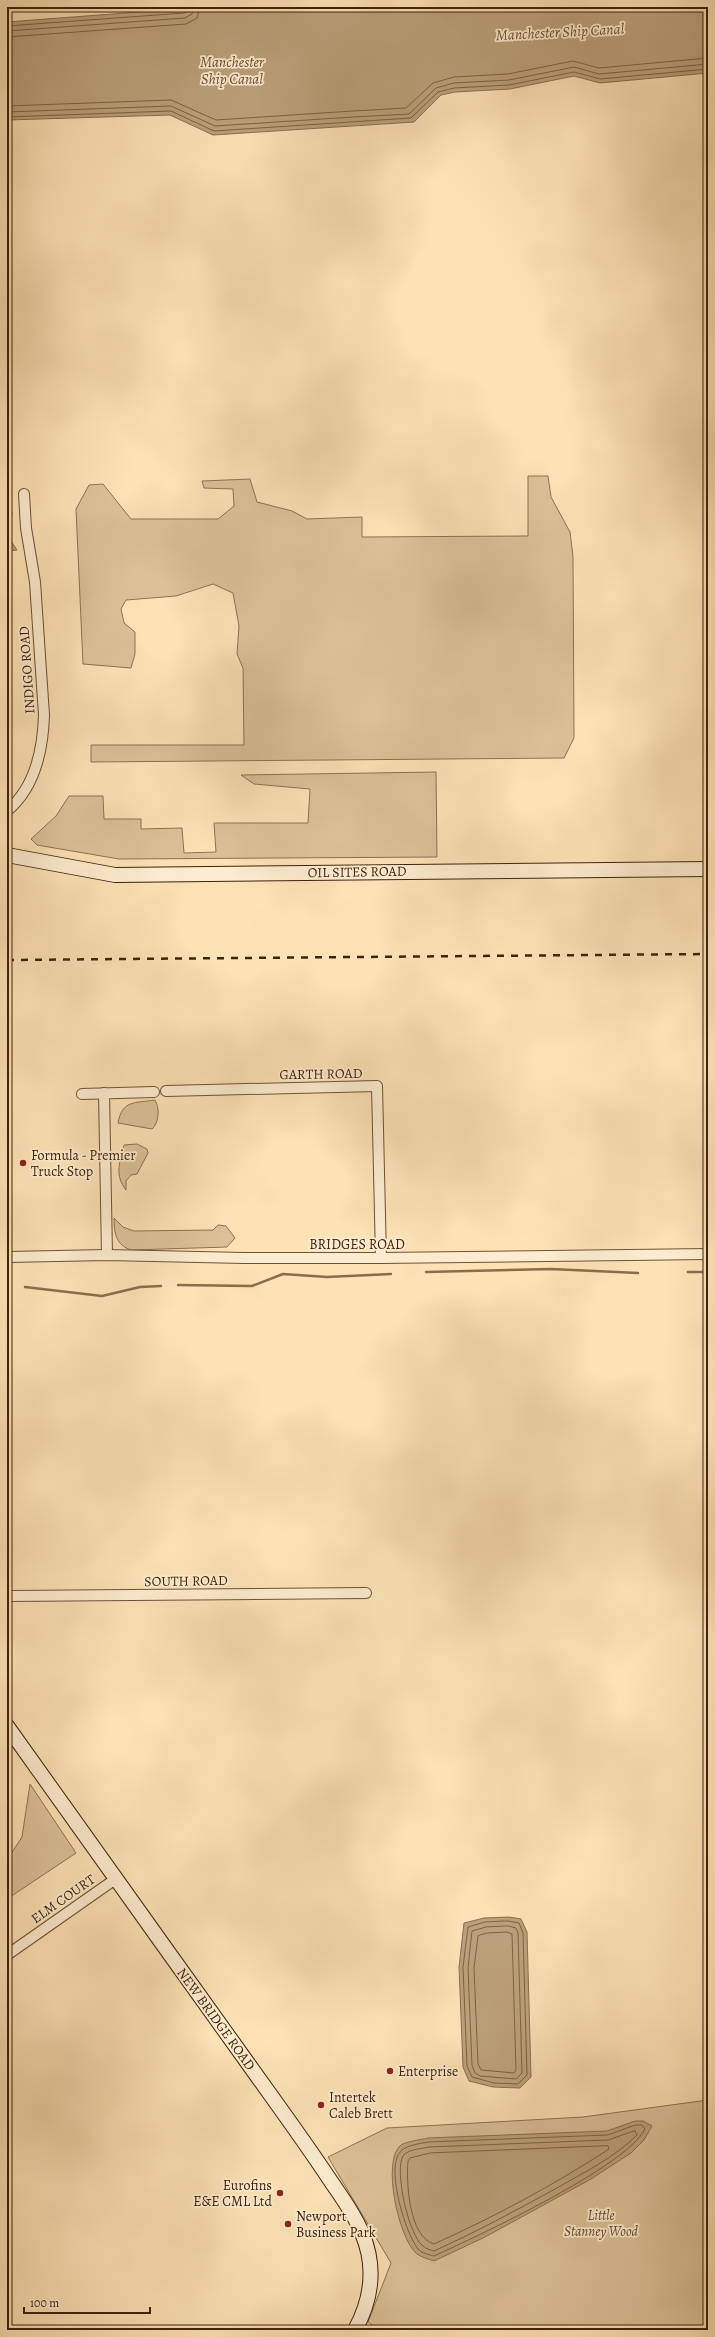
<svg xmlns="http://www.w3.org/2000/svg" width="715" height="2337" font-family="Alegreya,serif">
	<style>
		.green { fill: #dcc198; stroke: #8d7251 }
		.water { fill: #bba17b; stroke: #896e4e }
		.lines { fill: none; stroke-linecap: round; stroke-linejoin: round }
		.shore { stroke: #7c6242; stroke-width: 1 }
		.stream { stroke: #896e4e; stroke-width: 2.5 }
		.street-casing { stroke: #6e5235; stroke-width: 12 }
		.secondary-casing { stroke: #3e220a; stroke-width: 16 }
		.street { stroke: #fdeccf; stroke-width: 10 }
		.secondary { stroke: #fdeccf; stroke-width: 14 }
		.rail { stroke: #3e220a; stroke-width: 2.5; stroke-dasharray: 7 7; stroke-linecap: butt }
		.poi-dot { fill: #8f2418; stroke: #fdeccf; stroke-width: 1.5 }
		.labels { text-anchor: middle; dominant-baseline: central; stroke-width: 3.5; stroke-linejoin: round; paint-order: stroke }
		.street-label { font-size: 14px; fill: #3e220a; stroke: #fdeccf }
		.poi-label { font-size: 14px; fill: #3e220a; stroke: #fdeccf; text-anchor: start }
		.park-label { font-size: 14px; font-style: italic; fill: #664a2e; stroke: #fdeccf }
		.water-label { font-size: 15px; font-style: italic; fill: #6a4e32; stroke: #fdeccf }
	</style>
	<rect width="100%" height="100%" fill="#fce2b5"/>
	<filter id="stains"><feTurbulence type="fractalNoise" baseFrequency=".005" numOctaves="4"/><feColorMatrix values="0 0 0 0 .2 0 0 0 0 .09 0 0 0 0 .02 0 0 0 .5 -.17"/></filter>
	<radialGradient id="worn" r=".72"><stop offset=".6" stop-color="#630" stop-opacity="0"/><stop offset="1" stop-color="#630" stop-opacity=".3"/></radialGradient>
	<g class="green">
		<path d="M528,476H548L551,497L570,532L573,556L574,738L564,758L91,762V745H244L243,668L237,654L239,626L233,593L213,584L176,596L126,600L121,609L124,623L135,632V654L131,668L83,664L76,509L89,485L103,484L131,519H218L234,506L233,489L204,488L202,481L250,479L257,502L292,511L307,519L362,517V537L528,536Z"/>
		<path d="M436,772L437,857L119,859L37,845L31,839L56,816L69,796H103L104,819H141V829L182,828L184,853L216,852L214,823H308L310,789L254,784L241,775Z"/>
		<path d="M155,1100C160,1108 159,1123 152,1129L118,1123C122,1100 135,1103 155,1100Z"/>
		<path d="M137,1144L147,1149L148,1153L137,1174L131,1175L126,1181V1190C114,1175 120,1161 124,1145Z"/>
		<path d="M114,1218L123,1227L134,1231L213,1230L218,1225L226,1226L235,1238L227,1247L131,1250C116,1245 114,1233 114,1218Z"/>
		<path d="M30,1784L76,1853L7,1899V1860L22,1837Z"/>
		<path d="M708,2100V2330H380L368,2322L391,2263L328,2157L387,2128L583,2117Z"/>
	</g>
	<g class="water">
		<path d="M204,7H708V73L600,83L574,76L510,89L455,92L441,95L414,122L213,135L170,115L7,120V22Z"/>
		<path d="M7,498H10L12,515L7,516Z"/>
		<path d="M7,535L17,550L7,551Z"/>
		<path d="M509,1917L521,1919L527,1932L531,2077L520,2088L493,2087L469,2081L463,2067L459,1967L464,1923L484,1918Z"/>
		<path d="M635,2121H643L652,2126L644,2140L631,2153L591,2179L485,2237L434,2261C428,2259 421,2257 417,2254C399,2240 381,2160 401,2145C408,2141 420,2140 428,2138L607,2131Z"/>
	</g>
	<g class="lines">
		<g class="shore">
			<path d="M7,26L184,13L188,11L189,7"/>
			<path d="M7,31L185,18L192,14L194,7"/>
			<path d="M7,37L186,24L197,18L200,7"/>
			<path d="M7,106L171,100L216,120L353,111L406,108L433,83L454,77L508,74L573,61L599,68L708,58"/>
			<path d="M7,112L171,106L215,126L353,117L409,114L436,88L454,83L509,80L574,67L599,74L708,64"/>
			<path d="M7,117L171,111L214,131L411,118L438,92L454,88L509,85L574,72L600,79L708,69"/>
			<path d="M508,1921L519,1923L523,1933L527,2075L518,2084L494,2083L472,2077L467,2066L463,1967L468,1927L485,1922Z"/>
			<path d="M508,1926L516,1928L518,1933L522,2073L516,2079L480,2076L475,2073L472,2065L468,1968L472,1931L486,1927Z"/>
			<path d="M487,1933L507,1932L512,1934L516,2070L514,2073L481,2070L478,2064L474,1968L478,1936Z"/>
			<path d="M636,2125H642L645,2129C626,2167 478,2236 434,2256C430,2255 421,2253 418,2249C405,2232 388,2174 398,2155C403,2145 419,2144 428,2142L607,2135Z"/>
			<path d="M635,2131L637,2135C614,2158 583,2173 555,2189C515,2211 476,2232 434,2251C431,2250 426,2249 423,2246C409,2236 394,2171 403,2156C408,2149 421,2149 429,2147L608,2140Z"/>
			<path d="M608,2146L609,2149C554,2185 494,2217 434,2244C409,2237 406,2182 408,2161L410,2158L430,2153Z"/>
		</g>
		<g class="stream">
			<path d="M426,1272L551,1269L638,1273"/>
			<path d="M688,1272H708"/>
			<path d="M178,1285L252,1286L283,1274L327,1277L391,1274"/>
			<path d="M25,1287L102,1296L140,1287L161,1286"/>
		</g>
		<g class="street-casing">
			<g id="street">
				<path d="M7,811C36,787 43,749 44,715L35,582L26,528L24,494"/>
				<path d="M166,1091L377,1086L381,1258"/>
				<path d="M104,1093L107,1255"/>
				<path d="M82,1094L154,1092"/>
				<path d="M7,1257L107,1255L244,1258H381L708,1254"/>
				<path d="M7,1596L366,1593"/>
				<path d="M7,1955L114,1880"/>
			</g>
		</g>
		<g class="secondary-casing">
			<g id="secondary">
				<path d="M7,855L115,875L708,869"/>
				<path d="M7,1726C86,1838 167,1950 247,2062C274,2100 302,2138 328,2177C340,2195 354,2213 362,2233C376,2266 372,2299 355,2330"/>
			</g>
		</g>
		<use href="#street" class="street"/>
		<use href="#secondary" class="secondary"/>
		<path class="rail" d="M7,960L708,954"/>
	</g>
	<g class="poi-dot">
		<circle cx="23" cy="1163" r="4"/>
		<circle cx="390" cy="2071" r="4"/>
		<circle cx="321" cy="2105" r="4"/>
		<circle cx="280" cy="2193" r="4"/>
		<circle cx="288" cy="2224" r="4"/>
	</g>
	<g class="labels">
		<g class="street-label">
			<text transform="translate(27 670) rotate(-94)">INDIGO ROAD</text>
			<text transform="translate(357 872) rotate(-1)">OIL SITES ROAD</text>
			<text transform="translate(321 1074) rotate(-1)">GARTH ROAD</text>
			<text x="357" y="1244">BRIDGES ROAD</text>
			<text transform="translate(186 1581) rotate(-1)">SOUTH ROAD</text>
			<text transform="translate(63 1899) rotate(-35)">ELM COURT</text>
			<text transform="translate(216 2019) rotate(54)">NEW BRIDGE ROAD</text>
		</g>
		<g class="poi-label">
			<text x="31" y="1155">Formula - Premier<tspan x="31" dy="16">Truck Stop</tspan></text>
			<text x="398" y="2071">Enterprise</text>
			<text x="329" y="2097">Intertek<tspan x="329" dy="16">Caleb Brett</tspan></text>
			<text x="272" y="2185" text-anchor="end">Eurofins<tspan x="272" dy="16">E&amp;E CML Ltd</tspan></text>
			<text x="296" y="2216">Newport<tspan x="296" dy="16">Business Park</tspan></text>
		</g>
		<g class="park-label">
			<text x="601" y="2215">Little<tspan x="601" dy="16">Stanney Wood</tspan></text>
		</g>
		<g class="water-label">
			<text transform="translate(560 32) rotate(-3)">Manchester Ship Canal</text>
			<text x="232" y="62">Manchester<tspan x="232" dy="17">Ship Canal</tspan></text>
		</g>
	</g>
	<rect width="715" height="2337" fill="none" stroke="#fce2b5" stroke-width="24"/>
	<rect x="8" y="8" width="699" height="2321" fill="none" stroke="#3e220a" stroke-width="2"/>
	<rect x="12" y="12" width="691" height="2313" fill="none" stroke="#3e220a"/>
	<path d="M24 2307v6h126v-6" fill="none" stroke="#3e220a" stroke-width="2"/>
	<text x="30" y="2307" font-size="12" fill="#3e220a" stroke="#fdeccf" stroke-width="3" paint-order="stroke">100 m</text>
	<rect width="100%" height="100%" filter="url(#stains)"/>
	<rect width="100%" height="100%" fill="url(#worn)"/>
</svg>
